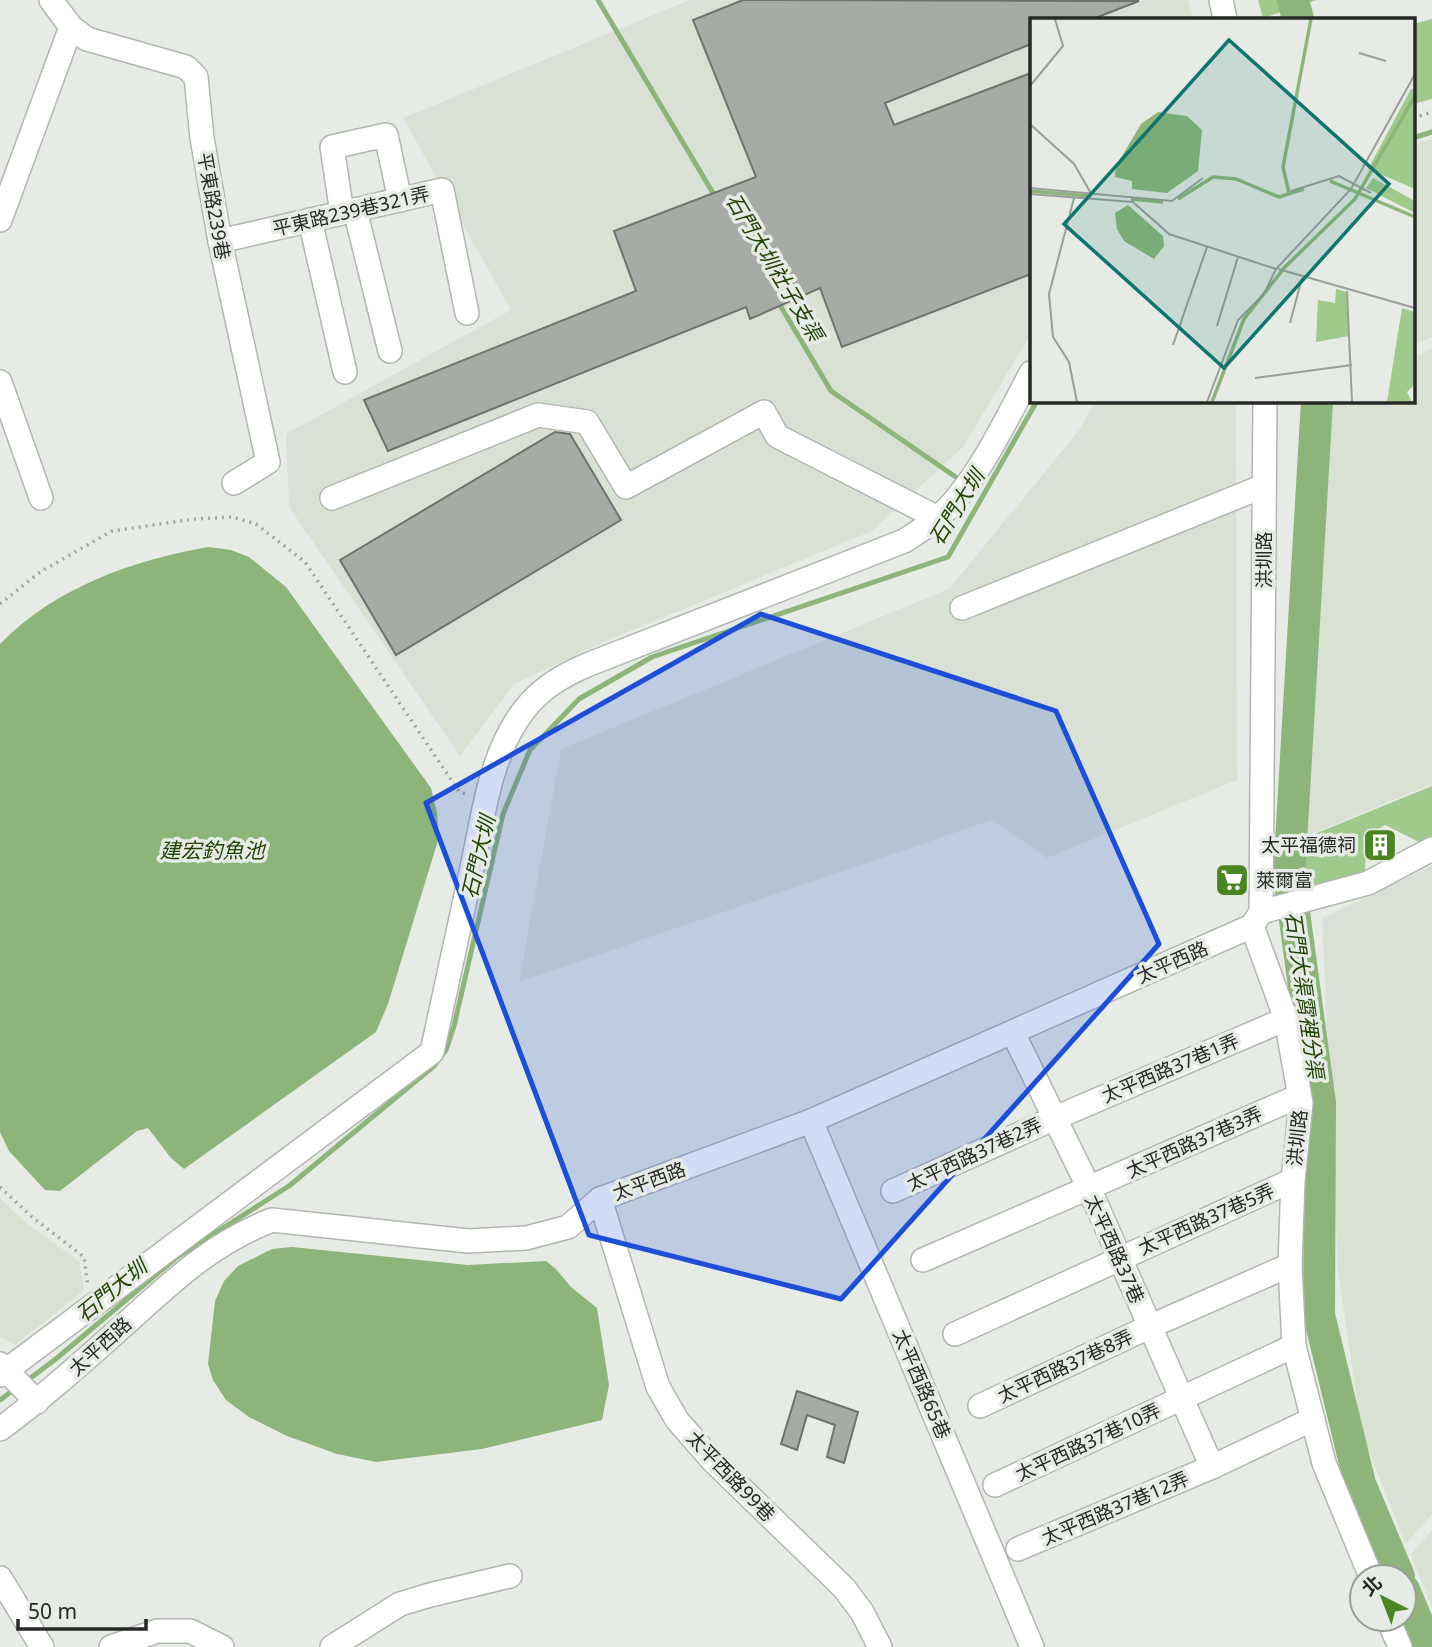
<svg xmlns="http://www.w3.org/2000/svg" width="1432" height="1647" font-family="'Noto Sans','Noto Sans TC',sans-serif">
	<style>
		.built { fill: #d9e1d5 }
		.forest { fill: #a0c98c }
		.water { fill: #8db579 }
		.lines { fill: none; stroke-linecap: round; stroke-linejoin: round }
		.stream { stroke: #8db579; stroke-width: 5 }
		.river { stroke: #8db579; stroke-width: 32 }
		.building { fill: #a7aba5; stroke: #6e726c; stroke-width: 2 }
		.minor-casing { stroke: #b2b6b0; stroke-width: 26 }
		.path { stroke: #a1a49f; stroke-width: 3.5; stroke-dasharray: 2 5; stroke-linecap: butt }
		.minor { stroke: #fff; stroke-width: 23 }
		.marked { fill: #1d4ed8; fill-opacity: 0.2; stroke: #1d4ed8; stroke-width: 5; stroke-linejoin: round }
		.labels { text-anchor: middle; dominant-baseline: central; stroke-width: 7; stroke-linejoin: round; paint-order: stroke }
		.street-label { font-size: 19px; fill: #272926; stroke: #e7ebe5 }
		.poi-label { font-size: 19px; fill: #272926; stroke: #e7ebe5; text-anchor: end }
		.water-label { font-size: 21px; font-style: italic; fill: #204403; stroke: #e7ebe5 }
		.inset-river { fill: none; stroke: #8db579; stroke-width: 3.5 }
		.inset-road { fill: none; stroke: #9a9d99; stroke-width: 2 }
		.view { fill: #0f766e; fill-opacity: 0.15; stroke: #0f766e; stroke-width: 3.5 }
		.inset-edge { fill: none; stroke: #272926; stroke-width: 3.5 }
	</style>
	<rect width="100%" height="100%" fill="#e7ebe5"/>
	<g class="built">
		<path d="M690,0H1188L1194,19H1031V334L963,447L872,531L606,641L514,684L460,756L289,507L286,434L511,310L403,118Z"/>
		<path d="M1432,139V337L1413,346V145Z"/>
		<path d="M1432,349V784L1295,841L1327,401H1413V357Z"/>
		<path d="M1095,401H1236L1237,780L1047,858L992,820L519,982L561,749L949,589L1081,428Z"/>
		<path d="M1432,866V1514L1406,1544L1362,1434L1338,1270L1322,918Z"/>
		<path d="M0,1198L25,1222L79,1261L84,1290L15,1345L0,1337Z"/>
		<path d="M1432,1530V1608L1411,1554Z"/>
	</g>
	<g class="forest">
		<path d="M1258,0H1317L1263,18Z"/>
		<path d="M1432,19V99L1413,104V24Z"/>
		<path d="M1432,786V842L1425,845L1385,825L1366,836L1365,871L1296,899L1293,875L1295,842Z"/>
	</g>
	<g class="water">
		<path d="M208,547L231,550L249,557L286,587L431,788L437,813L439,837L388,1004L376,1032L184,1169L171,1158L148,1128L137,1131L60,1191L45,1190L9,1151L0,1132V644C56,587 131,561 208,547Z"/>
		<path d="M292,1247L468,1265L546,1261L556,1269L571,1287L597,1308L609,1385L602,1420L482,1449L376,1462L337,1454L287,1436L249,1417L226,1400L213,1380L208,1364L215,1301L224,1281L238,1266L272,1249Z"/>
	</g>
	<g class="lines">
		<g class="stream">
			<path d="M598,0L716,198"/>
			<path d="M1413,138L1432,132"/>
			<path d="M777,300L831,391L963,482"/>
			<path d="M24,1383L57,1358L176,1258L289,1186L434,1066L446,1050L454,1026L503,814L530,750L579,699L652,657L948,557L1037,401"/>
			<path d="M0,1400L16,1388"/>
		</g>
		<g class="river">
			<path d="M1293,0L1298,19"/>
			<path d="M1317,401L1289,876L1320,1103L1319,1315L1360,1484L1399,1577"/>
			<path d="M1404,1590L1428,1647"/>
		</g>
	</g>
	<g class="building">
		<path d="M743,0L1139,1L1093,19H1031V44L885,103L894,125L1031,73V274L842,347L820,288L750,319L746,307L388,451L364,400L636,291L614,231L756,177L693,20Z"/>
		<path d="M555,432L570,434L621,520L396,655L340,560Z"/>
		<path d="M1386,832L1388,853L1374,857L1373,837Z"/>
		<path d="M797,1391L858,1412L844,1463L827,1457L835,1425L807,1415L797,1450L781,1444Z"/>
	</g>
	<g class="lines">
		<g class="minor-casing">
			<g id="minor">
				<path d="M51,0L71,27L87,39L186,67L196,77L202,138L220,241L268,462L234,483"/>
				<path d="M1221,0L1225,19"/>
				<path d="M355,210L390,351"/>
				<path d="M342,213L332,147L386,135L400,200"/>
				<path d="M0,220L71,27"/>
				<path d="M310,220L345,372"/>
				<path d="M220,241L442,190L467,313"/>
				<path d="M0,382L41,498"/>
				<path d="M1265,401L1261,912L1252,926L1286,1019L1301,1103L1293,1180L1290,1265L1294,1346L1324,1463L1371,1577"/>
				<path d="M332,498L538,415L587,422L626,487L764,412L777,436L938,518"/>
				<path d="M962,608L1264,486"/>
				<path d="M1261,912L1368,883L1432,849"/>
				<path d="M1013,1033L1089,1188L1212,1467"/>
				<path d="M811,1121L1032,1647"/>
				<path d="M893,1191L1055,1118L1286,1019"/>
				<path d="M600,1199L658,1387L677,1420L712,1460L844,1588L862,1612L880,1647"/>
				<path d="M923,1260L1299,1096"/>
				<path d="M955,1334L1293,1180"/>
				<path d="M0,1364L37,1402"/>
				<path d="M0,1375L432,1052C446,989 459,926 473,863C483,816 490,761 517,720C535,692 557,678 587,665L904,541C915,534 926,527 936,519C974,489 1008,416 1031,373"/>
				<path d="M980,1406L1149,1327L1290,1265"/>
				<path d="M0,1429C47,1395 89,1356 132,1318C176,1278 215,1242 272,1220L468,1241L526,1238L568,1227L600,1199L811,1121L1252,926"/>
				<path d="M995,1485L1294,1346"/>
				<path d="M1018,1549L1212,1467L1313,1419"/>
				<path d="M0,1578L42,1647"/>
				<path d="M1388,1619L1400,1647"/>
				<path d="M111,1647L157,1631H190L222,1647"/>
				<path d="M332,1647L400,1604L430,1595L510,1576"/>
			</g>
		</g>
		<g class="path">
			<path d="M1413,118L1432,112"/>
			<path d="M0,604L40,572L112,531L195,519L233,517L256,524L305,562L460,793L468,794"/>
			<path d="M0,1187L32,1217L84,1257L88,1286"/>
		</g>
		<use href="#minor" class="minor"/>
	</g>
	<path class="marked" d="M761,614L1056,711L1159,944L841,1299L589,1235L426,803Z"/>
	<defs>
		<g id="building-square" transform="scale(1.75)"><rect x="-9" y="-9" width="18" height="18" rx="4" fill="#4a8521" stroke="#e7ebe5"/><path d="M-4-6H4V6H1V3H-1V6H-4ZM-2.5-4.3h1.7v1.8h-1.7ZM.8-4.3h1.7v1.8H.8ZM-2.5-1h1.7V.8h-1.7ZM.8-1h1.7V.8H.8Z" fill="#fff"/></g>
		<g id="supermarket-square" transform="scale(1.75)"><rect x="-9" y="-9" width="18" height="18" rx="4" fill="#4a8521" stroke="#e7ebe5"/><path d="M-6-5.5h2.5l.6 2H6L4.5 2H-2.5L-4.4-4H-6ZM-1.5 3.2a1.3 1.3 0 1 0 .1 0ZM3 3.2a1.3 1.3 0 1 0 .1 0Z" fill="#fff"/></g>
	</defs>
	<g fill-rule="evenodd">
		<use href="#building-square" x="1380" y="845"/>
		<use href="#supermarket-square" x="1232" y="880"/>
	</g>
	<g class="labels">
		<g class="street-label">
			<text transform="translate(214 206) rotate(80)">平東路239巷</text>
			<text transform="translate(351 211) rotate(-13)">平東路239巷321弄</text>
			<text transform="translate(1264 560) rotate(-90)">洪圳路</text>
			<text transform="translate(1172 962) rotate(-24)">太平西路</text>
			<text transform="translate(1170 1068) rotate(-23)">太平西路37巷1弄</text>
			<text transform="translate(1297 1138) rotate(-84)">洪圳路</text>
			<text transform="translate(1194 1142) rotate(-24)">太平西路37巷3弄</text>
			<text transform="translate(974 1154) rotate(-25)">太平西路37巷2弄</text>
			<text transform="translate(649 1181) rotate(-20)">太平西路</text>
			<text transform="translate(1206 1219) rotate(-24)">太平西路37巷5弄</text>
			<text transform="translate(1115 1249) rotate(66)">太平西路37巷</text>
			<text transform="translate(100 1346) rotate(-42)">太平西路</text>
			<text transform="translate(1065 1366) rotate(-25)">太平西路37巷8弄</text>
			<text transform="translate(922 1384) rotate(67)">太平西路65巷</text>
			<text transform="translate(1088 1442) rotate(-25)">太平西路37巷10弄</text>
			<text transform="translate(731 1476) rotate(46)">太平西路99巷</text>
			<text transform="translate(1115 1508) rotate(-23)">太平西路37巷12弄</text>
		</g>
		<g class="poi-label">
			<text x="1356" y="845">太平福德祠</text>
			<text x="1256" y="880" text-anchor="start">萊爾富</text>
		</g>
		<g class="water-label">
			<text transform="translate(775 267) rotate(59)">石門大圳社子支渠</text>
			<text transform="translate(956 507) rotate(-58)">石門大圳</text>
			<text x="212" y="850">建宏釣魚池</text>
			<text transform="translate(478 857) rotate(-77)">石門大圳</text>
			<text transform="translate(1305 995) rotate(82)">石門大渠霄裡分渠</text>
			<text transform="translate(111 1290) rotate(-39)">石門大圳</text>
		</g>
	</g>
	<g transform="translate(1030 18)">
		<rect width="385" height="385" fill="#e7ebe5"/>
		<path d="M381,71H385V171L338,151ZM343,160L385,183V195L336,170ZM306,271L317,274L319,318L286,324L288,282L305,285ZM372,290L385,294V366L377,374L382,384H357Z" fill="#a0c98c"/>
		<path d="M128,94L157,98L172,112L168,153L137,175L102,171V163L85,159L86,148L111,106ZM98,187L133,218L134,228L124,241L94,223L87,211L85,195Z" fill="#8db579"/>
		<path class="inset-river" d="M300,163L385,199M0,173L60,178M259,175L253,149L281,1M101,181L133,184M148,181L183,159L206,161L249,179L274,171M182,384L214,301L255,249L325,181L385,78"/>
		<path class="inset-road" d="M329,35L356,43M0,68L33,28L25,1M0,106L44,146L62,177M0,170L142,183L173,160M261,173L309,158L341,175M0,176L103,184L139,216L246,251M44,180L19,276L23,319L39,344L47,384M248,251L385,290M317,273L322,384M260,305L272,260M187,308L208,239M143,327L177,229M225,360L322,347M177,384L208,302L234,276L246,251L321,171L385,56"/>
		<path class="view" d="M199,22L359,166L194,350L34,206Z"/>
		<rect width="385" height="385" class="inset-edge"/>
	</g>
	<g transform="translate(1383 1598) rotate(318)"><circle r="33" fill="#e7ebe5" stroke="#9a9d99" stroke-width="2"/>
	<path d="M0-5L12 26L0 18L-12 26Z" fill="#4a8521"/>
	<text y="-10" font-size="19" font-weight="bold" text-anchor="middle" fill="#272926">北</text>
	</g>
	<path d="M18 1619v10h128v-10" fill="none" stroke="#272926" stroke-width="3.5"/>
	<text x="28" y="1619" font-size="21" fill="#272926" stroke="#e7ebe5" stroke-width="5" paint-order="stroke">50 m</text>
</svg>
